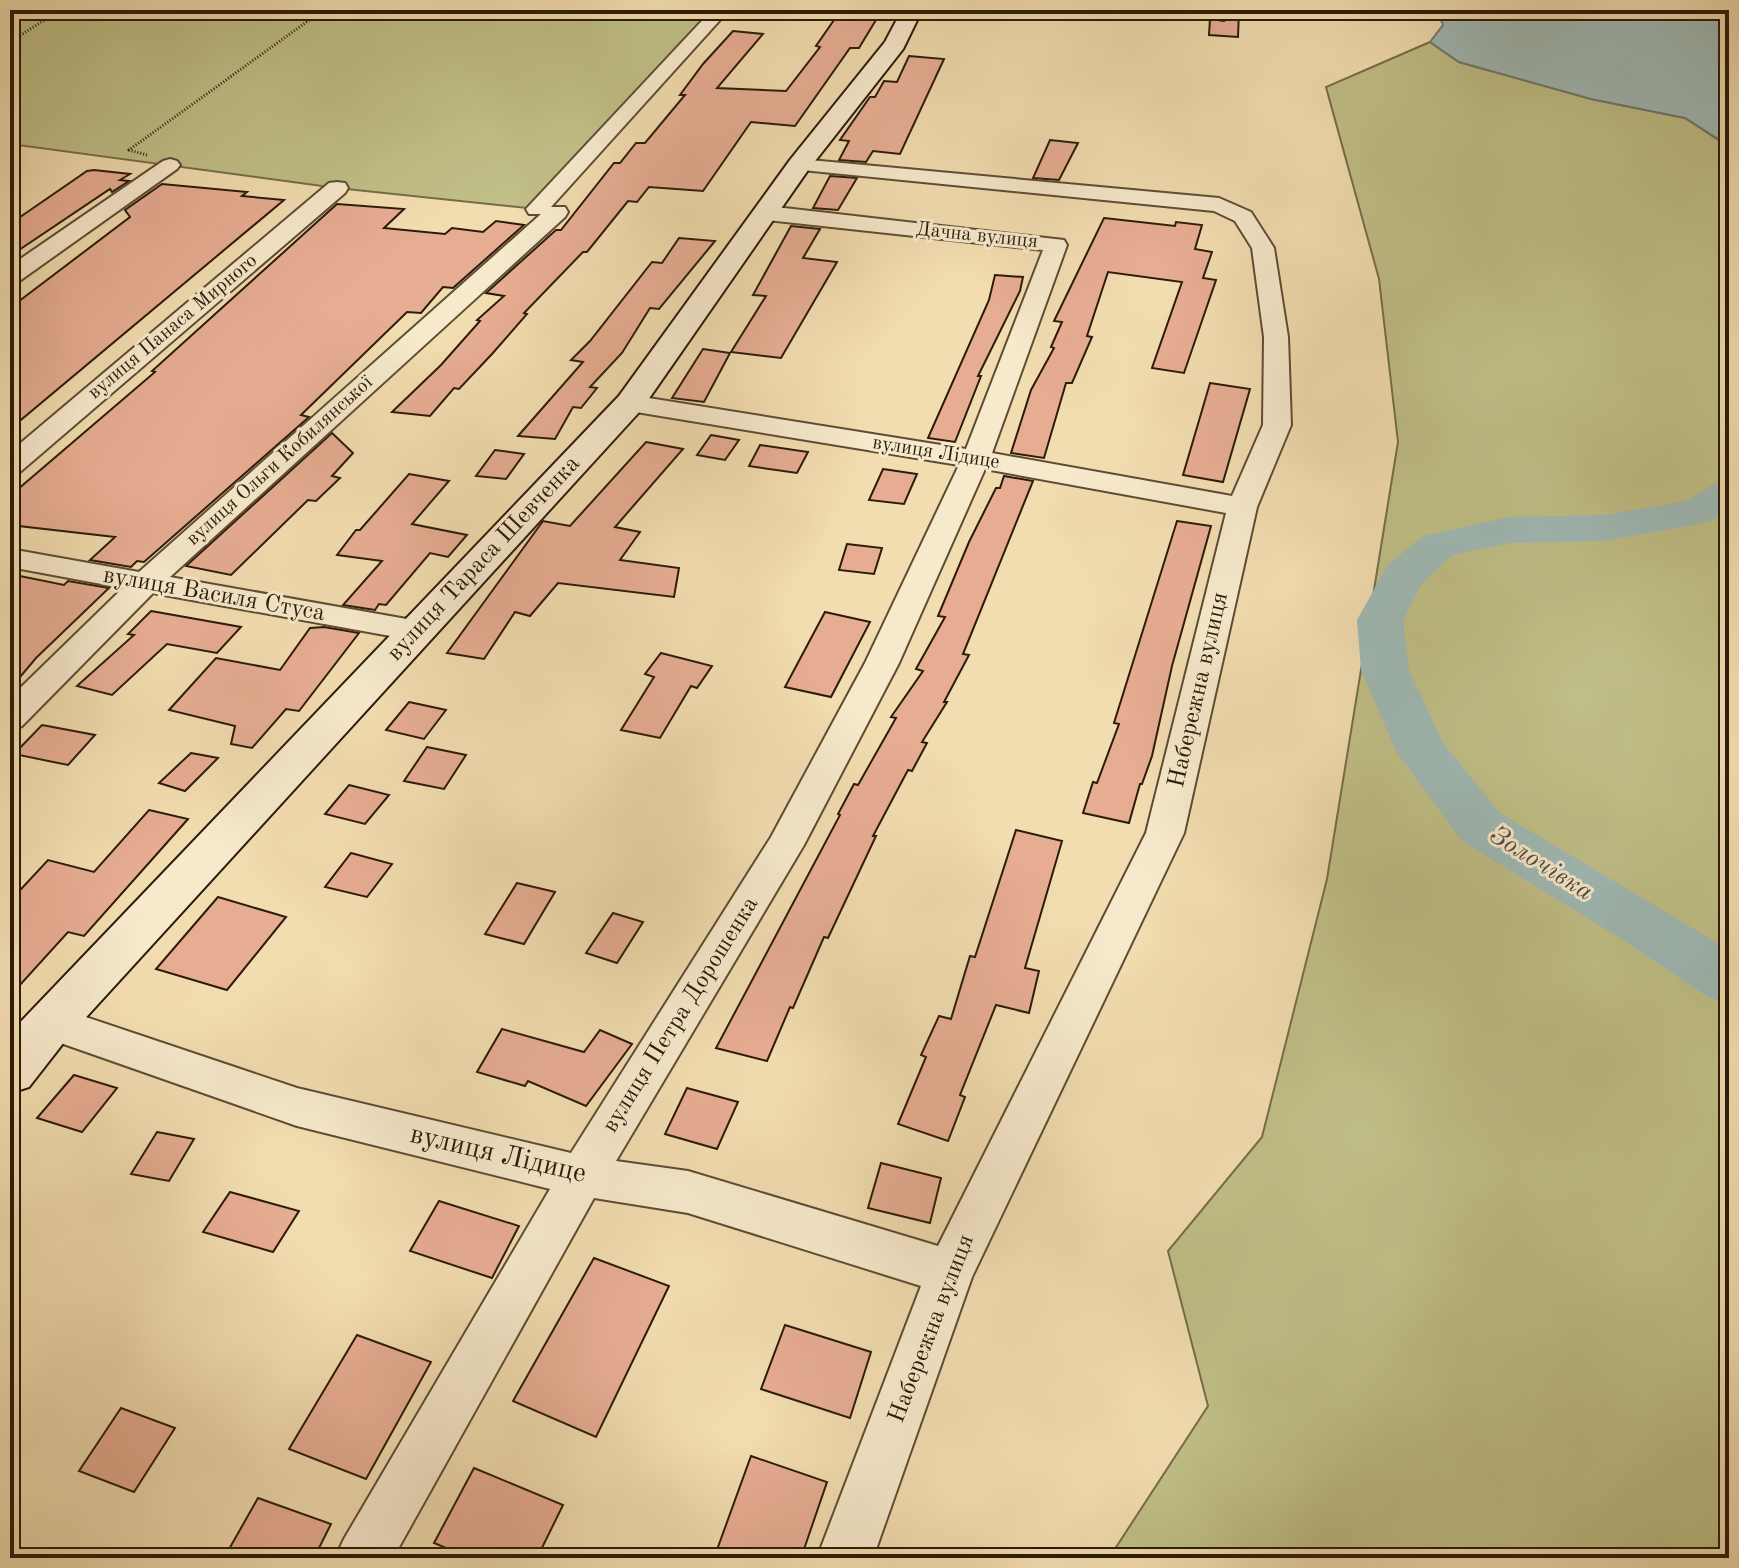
<svg xmlns="http://www.w3.org/2000/svg" width="1739" height="1568" font-family="'Old Standard TT',serif">
	<style>
		.green { fill: #c0bf87; stroke: #766d48; stroke-width: 2 }
		.water { fill: #9fbab6; stroke: #717a71; stroke-width: 2 }
		.lines { fill: none; stroke-linecap: round; stroke-linejoin: round }
		.river { fill: #9fbab6; fill-rule: evenodd }
		.building { fill: #e7ad93; stroke: #2b1b0a; stroke-width: 2 }
		.service-casing { stroke: #5d4c34; stroke-width: 4 }
		.minor-casing { stroke: #5d4c34; stroke-width: 4 }
		.secondary-casing { stroke: #2b1b0a; stroke-width: 4 }
		.path { stroke: #2b1b0a; stroke-width: 3; stroke-dasharray: 1 2; stroke-linecap: butt }
		.service { fill: #f7e9cc; fill-rule: evenodd }
		.minor { fill: #f7e9cc; fill-rule: evenodd }
		.secondary { fill: #f7e9cc; fill-rule: evenodd }
		.labels { text-anchor: middle; dominant-baseline: central; stroke-width: 6; stroke-linejoin: round; paint-order: stroke }
		.far-street-label { font-size: 20px; fill: #2b1b0a; stroke: #f7e9cc }
		.street-label { font-size: 24px; fill: #2b1b0a; stroke: #f7e9cc }
		.water-label { font-size: 26px; font-style: italic; fill: #4e4b3e; stroke: #f7e9cc }
		.near-street-label { font-size: 28px; fill: #2b1b0a; stroke: #f7e9cc }
	</style>
	<rect width="100%" height="100%" fill="#f2ddb0"/>
	<filter id="stains"><feTurbulence type="fractalNoise" baseFrequency=".0025" numOctaves="4"/><feColorMatrix values="0 0 0 0 .2 0 0 0 0 .09 0 0 0 0 .02 0 0 0 .5 -.17"/></filter>
	<radialGradient id="worn" r=".72"><stop offset=".6" stop-color="#630" stop-opacity="0"/><stop offset="1" stop-color="#630" stop-opacity=".3"/></radialGradient>
	<g class="green">
		<path d="M10,10H721L537,209L337,188L10,144Z"/>
		<path d="M1430,42L1459,62L1591,99L1685,118L1729,147V1558H1109L1208,1406L1168,1251L1262,1137L1327,879L1398,442L1379,279L1326,87Z"/>
	</g>
	<path class="water" d="M1437,10H1729V146L1685,118L1591,99L1459,62L1430,42L1443,25Z"/>
	<g class="lines">
		<path class="river" d="M1729,481V510L1713,520L1698,524L1604,541L1509,543L1453,555L1422,583L1403,620L1409,670L1443,743L1500,813L1729,950V1004L1708,997L1617,936L1462,841L1396,751L1361,670L1357,620L1387,566L1423,536L1509,517L1604,515L1686,501L1714,484Z"/>
	</g>
	<g class="building">
		<path d="M841,10H882L859,48H850L795,126L751,122L703,191L649,187L637,202L628,201L587,252H583L524,313L527,314L492,354L459,389L454,388L430,416L392,412L441,365L480,321L477,320L504,296L486,293L556,230H561L614,163H620L636,143H645L685,95H680L703,64L733,31L763,34L717,88L786,91L820,47L816,46Z"/>
		<path d="M1219,10H1239L1238,37L1209,35L1210,19L1224,21L1232,15Z"/>
		<path d="M909,56L944,59L900,154L873,151L866,162L839,160L849,141L840,140L870,97H875L884,81L897,82Z"/>
		<path d="M1050,140L1078,143L1059,180L1033,178Z"/>
		<path d="M94,170L130,174L120,180L129,181L112,192L110,189L10,256V224L87,171Z"/>
		<path d="M830,176L857,178L838,210L813,208Z"/>
		<path d="M162,184L247,192L242,196L284,200L10,429V308L130,217L125,210Z"/>
		<path d="M337,204L404,209L384,228L445,234L452,228L483,232L496,221L524,225L453,288L443,287L421,313L407,312L301,415L309,417L144,562L137,561L131,567L90,560L115,537L10,525V496L155,372L152,371Z"/>
		<path d="M1104,218L1175,226L1176,222L1202,225L1195,249L1212,252L1203,278L1216,280L1184,373L1152,368L1182,282L1108,272L1087,336L1092,337L1072,383H1066L1044,458L1011,453L1031,390L1054,348L1051,347L1062,322L1054,321Z"/>
		<path d="M791,226L820,229L803,258L837,262L781,358L731,352L766,296L753,295Z"/>
		<path d="M679,238L715,241L659,309L650,308L622,353L590,387L597,388L581,408L573,407L555,439L518,436L583,362L571,360L590,341L652,262L662,263Z"/>
		<path d="M995,275L1023,277L1020,291L978,376H981L955,442L928,438L989,300Z"/>
		<path d="M703,349L730,353L704,402L672,398Z"/>
		<path d="M1210,383L1250,389L1223,482L1183,475Z"/>
		<path d="M332,433L353,453L332,476L340,478L316,501L308,500L231,575L186,566Z"/>
		<path d="M711,435L739,440L725,460L697,455Z"/>
		<path d="M646,442L683,449L615,527L640,532L620,560L679,568L674,597L558,583L530,616L515,612L484,659L447,653L543,521L570,526Z"/>
		<path d="M760,445L808,452L797,473L749,466Z"/>
		<path d="M495,450L524,454L506,479L476,476Z"/>
		<path d="M883,469L917,474L904,504L869,500Z"/>
		<path d="M409,474L449,481L412,524L467,535L448,557L430,553L386,605L379,604L375,610L343,605L382,561L337,555L356,530H360Z"/>
		<path d="M1004,476L1033,481L963,654L969,655L944,702H947L922,742L927,743L912,771L908,770L873,836H876L828,938L824,937L793,1008L790,1007L767,1061L716,1048L840,815L838,814L854,784L858,785L896,718L891,717L923,671L916,669L945,617L938,616L969,542L996,488H1000Z"/>
		<path d="M1177,521L1211,526L1172,666L1152,756L1142,784H1140L1129,823L1083,813L1093,782L1097,783L1119,724L1114,723Z"/>
		<path d="M847,544L882,548L874,574L839,570Z"/>
		<path d="M10,574L64,585L68,581L109,588L36,658L10,689Z"/>
		<path d="M151,611L241,627L217,653L167,644L112,695L77,686L134,635L128,634Z"/>
		<path d="M825,612L870,622L831,697L785,687Z"/>
		<path d="M324,627L359,633L299,711L286,709L252,748L231,744L235,726L169,710L216,658L280,670L310,628Z"/>
		<path d="M661,653L712,666L697,688L691,686L660,738L621,730L654,677L645,674Z"/>
		<path d="M409,702L446,710L424,739L386,730Z"/>
		<path d="M42,725L95,735L68,765L14,754Z"/>
		<path d="M427,747L466,755L444,789L404,781Z"/>
		<path d="M191,753L218,758L185,791L159,783Z"/>
		<path d="M349,785L389,795L365,824L325,814Z"/>
		<path d="M149,810L188,819L84,936L68,932L10,996V901L48,860L94,872Z"/>
		<path d="M1016,830L1062,841L1025,968L1039,971L1029,1013L996,1005L960,1095L965,1097L948,1141L898,1124L926,1057L921,1055L939,1016L951,1019L970,956L975,957Z"/>
		<path d="M351,853L392,864L367,897L325,887Z"/>
		<path d="M517,883L555,892L524,944L485,934Z"/>
		<path d="M218,897L286,917L227,990L156,969Z"/>
		<path d="M613,913L643,922L617,963L586,953Z"/>
		<path d="M502,1029L584,1052L600,1030L632,1044L586,1106L528,1081L525,1086L477,1072Z"/>
		<path d="M74,1075L117,1088L82,1132L37,1118Z"/>
		<path d="M687,1088L738,1102L717,1149L665,1134Z"/>
		<path d="M157,1132L194,1139L169,1181L131,1174Z"/>
		<path d="M881,1163L941,1178L930,1223L868,1208Z"/>
		<path d="M230,1192L299,1211L273,1252L203,1232Z"/>
		<path d="M439,1201L519,1226L492,1278L410,1251Z"/>
		<path d="M594,1258L669,1286L596,1437L513,1401Z"/>
		<path d="M785,1325L871,1352L850,1418L761,1389Z"/>
		<path d="M357,1335L431,1362L366,1479L289,1449Z"/>
		<path d="M121,1408L175,1428L134,1492L79,1471Z"/>
		<path d="M751,1456L827,1482L801,1558H714Z"/>
		<path d="M474,1468L563,1505L537,1558H470L434,1543Z"/>
		<path d="M258,1498L331,1524L314,1558H224Z"/>
	</g>
	<g class="lines">
		<g class="service-casing">
			<path id="service" d="M1177,10H1203L1229,15L1225,18Z"/>
		</g>
		<g class="minor-casing">
			<g id="minor">
				<path d="M712,10H729L551,207H565L568,212L565,217L170,577L418,621L429,624L434,631L429,638L418,641L153,593L22,726L10,730V698L123,588L10,567V549L139,572L541,214H529L526,209Z"/>
				<path d="M170,159L177,161L180,165L177,169L18,282L10,284V266L163,161Z"/>
				<path d="M799,159L1219,198L1251,212L1274,248L1288,337L1291,425L1257,507L1184,833L972,1277L873,1558H817L921,1286L688,1213L594,1198L393,1558H335L344,1539L550,1189L297,1126L35,1034L29,1022L35,1010L50,1005L297,1088L571,1153L771,837L865,663L959,465L630,411L621,409L617,403L621,397L630,395L966,449L1043,250L767,220L756,213L759,208L767,206L1064,240L1067,245L992,453L1232,496L1263,425L1264,337L1252,248L1235,221L1214,211L792,169L789,165ZM985,469L1226,513L1146,833L938,1246L688,1171L616,1161L804,845L899,663Z"/>
				<path d="M337,182L345,183L348,188L345,193L20,472L10,474V452L329,183Z"/>
			</g>
		</g>
		<g class="secondary-casing">
			<path id="secondary" d="M902,10H922L903,49L808,170L641,410L68,1037L29,1087L10,1093V1033L619,396L790,160L885,42Z"/>
		</g>
		<g class="path">
			<path d="M10,42L60,10"/>
			<path d="M147,155L129,150L323,10"/>
		</g>
		<use href="#service" class="service"/>
		<use href="#minor" class="minor"/>
		<use href="#secondary" class="secondary"/>
	</g>
	<g class="labels">
		<g class="far-street-label">
			<text transform="translate(977 236) rotate(6)">Дачна вулиця</text>
			<text transform="translate(173 327) rotate(-40)">вулиця Панаса Мирного</text>
			<text transform="translate(936 453) rotate(9)">вулиця Лідице</text>
			<text transform="translate(280 461) rotate(-42)">вулиця Ольги Кобилянської</text>
		</g>
		<g class="street-label">
			<text transform="translate(484 559) rotate(-47)">вулиця Тараса Шевченка</text>
			<text transform="translate(214 595) rotate(10)">вулиця Василя Стуса</text>
			<text transform="translate(1199 690) rotate(-77)">Набережна вулиця</text>
			<text transform="translate(681 1015) rotate(-58)">вулиця Петра Дорошенка</text>
			<text transform="translate(932 1329) rotate(-69)">Набережна вулиця</text>
		</g>
		<g class="water-label">
			<text transform="translate(1541 864) rotate(32)">Золочівка</text>
		</g>
		<g class="near-street-label">
			<text transform="translate(498 1155) rotate(13)">вулиця Лідице</text>
		</g>
	</g>
	<rect width="1739" height="1568" fill="none" stroke="#f2ddb0" stroke-width="40"/>
	<rect x="12" y="12" width="1715" height="1544" fill="none" stroke="#2b1b0a" stroke-width="4"/>
	<rect x="20" y="20" width="1699" height="1528" fill="none" stroke="#2b1b0a" stroke-width="2"/>
	<rect width="100%" height="100%" filter="url(#stains)"/>
	<rect width="100%" height="100%" fill="url(#worn)"/>
</svg>
